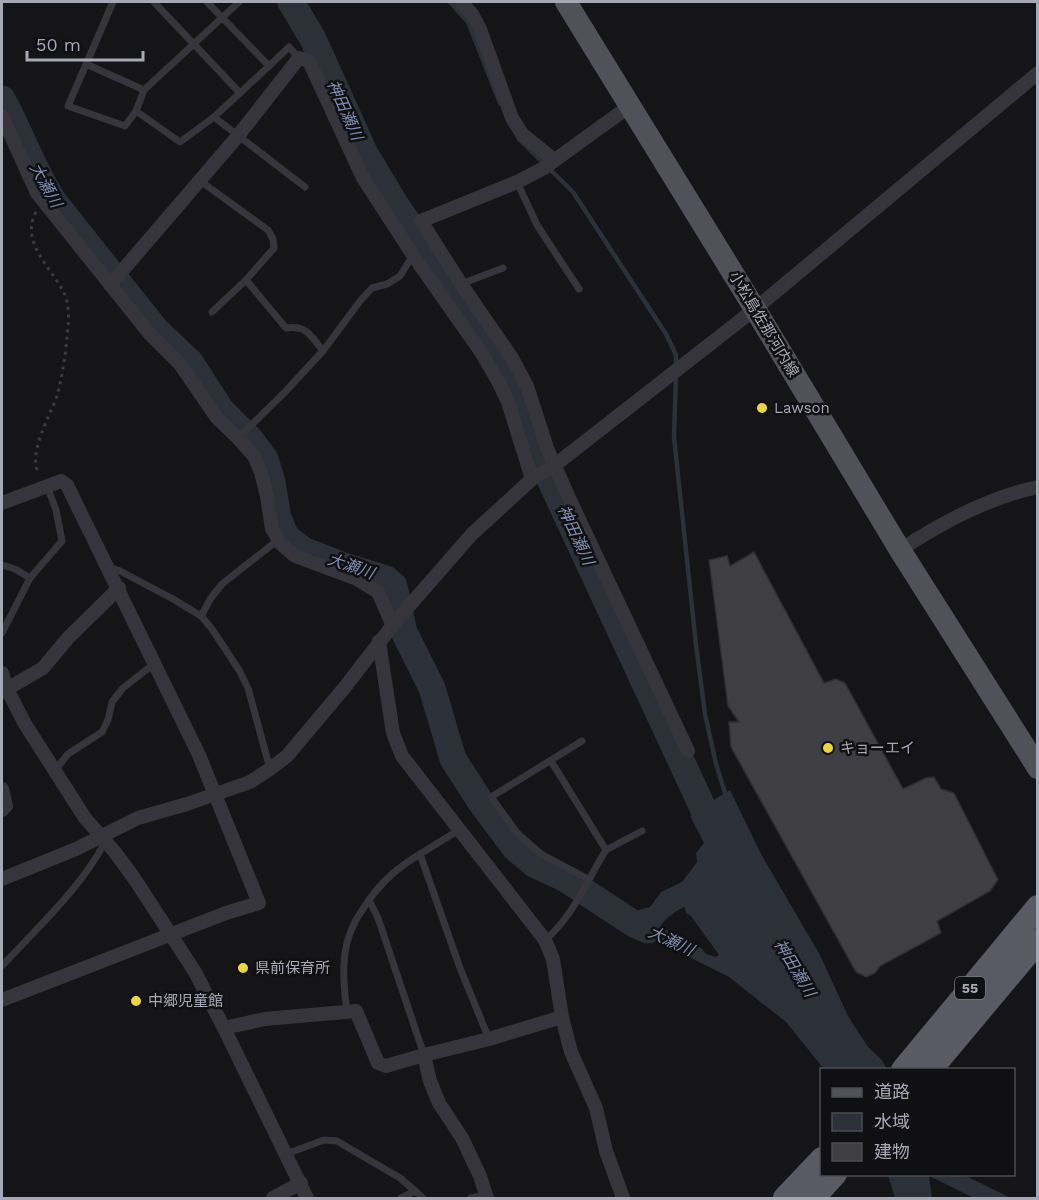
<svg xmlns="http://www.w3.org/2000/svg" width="1039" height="1200" font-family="'Work Sans','Noto Sans JP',sans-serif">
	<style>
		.water { fill: #2b3039; fill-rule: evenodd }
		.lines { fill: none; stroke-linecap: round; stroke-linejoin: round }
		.stream { stroke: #2b3039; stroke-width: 4.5 }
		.river { stroke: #2b3039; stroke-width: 27 }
		.building { fill: #3f3e43; stroke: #2f2e32; stroke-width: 1.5 }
		.path { stroke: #3b3c42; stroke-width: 3; stroke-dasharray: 3 4.5; stroke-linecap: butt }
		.service { stroke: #36353b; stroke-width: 7 }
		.minor { stroke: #36353b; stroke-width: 14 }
		.primary { stroke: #51515a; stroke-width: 22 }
		.trunk { stroke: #595a63; stroke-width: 24 }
		.poi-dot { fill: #eed734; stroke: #100f11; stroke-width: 2 }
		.labels { text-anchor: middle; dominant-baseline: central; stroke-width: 5; stroke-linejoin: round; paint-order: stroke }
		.shield { fill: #100f11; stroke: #797a84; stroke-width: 1.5 }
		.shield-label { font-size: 14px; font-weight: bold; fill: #a6a8b6 }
		.street-label { font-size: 15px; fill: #a6a8b6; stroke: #100f11 }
		.poi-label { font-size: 15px; fill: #a6a8b6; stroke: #100f11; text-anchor: start }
		.water-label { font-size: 16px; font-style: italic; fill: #7e8eb1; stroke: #100f11 }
	</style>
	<rect width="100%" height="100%" fill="#151416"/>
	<g class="water">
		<path d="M730,790L761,854L820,955L848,1016L868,1047L882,1060L887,1069H824L786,1022L729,977L653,939L641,938L609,922L617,912L624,914L650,907L661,892L682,882L697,862L696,853L704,843L690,816L700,810L711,807L715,799ZM685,907L686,913L691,916L719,955L716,957L706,954L701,948L689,945L675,937L661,925C665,919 678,909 685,907Z"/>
		<path d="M888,1175H964L1011,1198H974L929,1176L932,1198H895Z"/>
	</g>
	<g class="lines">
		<g class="stream">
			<path d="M450,2L468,22L500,103"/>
			<path d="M519,139L573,192L666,334L676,355V366"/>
			<path d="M676,374L674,437L696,645L705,714L716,764L726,796"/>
		</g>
		<g class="river">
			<path d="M291,2L313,39L365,154L397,207L492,344L522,398L541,460L710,823L721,841"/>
			<path d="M2,99C21,133 33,170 54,202L156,330L190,362L221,410L250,439L265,459L272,482L278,518L286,537L303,550L347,567L386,579L394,586L404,632L432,688L453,759L482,804L515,848L534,864L564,878L634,924L648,930"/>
		</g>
	</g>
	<path class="building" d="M754,552L824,683L836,679L845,683L903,789L926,778L934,777L941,789L954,793L998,880L990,891L937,921L941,933L880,966L875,973L866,977L856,972L731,747L729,722H739L728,706L709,560L727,556L730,566Z"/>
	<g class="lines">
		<path class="path" d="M36,212C19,243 54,270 65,295C69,305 69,317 68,327C66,350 63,374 57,396C50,416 27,454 39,474"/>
		<g class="service">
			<path d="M113,2L68,106L125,126L136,111"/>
			<path d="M154,2L240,93"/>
			<path d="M207,2L269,66L214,117"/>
			<path d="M86,64L144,90L239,2"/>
			<path d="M269,66L289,47L299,58"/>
			<path d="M144,90L136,111L180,142L214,117L305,187"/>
			<path d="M199,180L268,230L273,239L274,248L246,280L212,312"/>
			<path d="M517,182L537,225L579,289"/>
			<path d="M246,280L286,328C307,325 311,336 323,351"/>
			<path d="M461,284L503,268"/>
			<path d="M238,438L284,393L323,351L360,301L372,288L387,284L400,276L413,255"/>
			<path d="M2,565L15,569L30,578"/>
			<path d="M109,567L120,571L173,599L201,616L212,629L239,670L248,688L270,769"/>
			<path d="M201,616L211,598L222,584L278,540"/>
			<path d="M2,633L30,578L62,541L56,510L47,486"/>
			<path d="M582,741L491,797L518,834L541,854L588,879"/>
			<path d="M551,761L606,850L642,831"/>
			<path d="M56,769L68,754L102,732L108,720L112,702L123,688L155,663"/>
			<path d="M459,830L420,854L460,968L489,1039"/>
			<path d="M420,854C399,867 384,879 369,900L378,918L424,1055"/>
			<path d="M545,940C573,917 587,880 606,850"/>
			<path d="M2,966C37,928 81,888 105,842"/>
			<path d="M347,1012C343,982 340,951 354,924C358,915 364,908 369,900"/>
			<path d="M286,1154L324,1140L337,1141L400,1178L415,1191"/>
			<path d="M401,1198L415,1191L423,1198"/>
			<path d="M471,1198L486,1195"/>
		</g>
		<g class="minor">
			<path d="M461,2L472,14L480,29L512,118L522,134L554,160"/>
			<path d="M631,105L544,168L517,182L421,221L461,284L512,358L527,386L547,448L570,500L688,751"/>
			<path d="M2,116L37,193L149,333L180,364L217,418L238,438L254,456L261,472L267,496L272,529L281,544L295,556L357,579L378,592L393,626"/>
			<path d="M110,285L237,137L299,58L309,61L363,178L413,255L481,352L498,381L508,402L532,479"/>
			<path d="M2,503L61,481L67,485L199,755L259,903L226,913L2,1000"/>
			<path d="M900,550C941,523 989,497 1038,487"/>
			<path d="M379,641L393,733L402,756L545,940L553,959L562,1017L571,1052L596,1108L606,1151L623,1198"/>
			<path d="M2,673L7,689L25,724L85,818L114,851L134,878L195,972L224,1028L307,1198"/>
			<path d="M2,692L43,668L68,638L119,588"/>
			<path d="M2,789L6,806L2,810"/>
			<path d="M2,879L76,849L138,818L187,804L250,782L270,769L287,756L345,687L396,621L472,534L532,479L555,465L755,309L1038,73"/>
			<path d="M224,1028L265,1019L356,1011L378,1063L386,1066L424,1055"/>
			<path d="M273,1198L301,1183"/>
			<path d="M487,1198L480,1176L462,1138L439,1103L430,1081L424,1055L489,1039L562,1017"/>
		</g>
		<path class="primary" d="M566,2L755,309L900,550L1038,768"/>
		<g class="trunk">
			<path d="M903,1070L1038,907"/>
			<path d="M930,1070L1038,941"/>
			<path d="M785,1198L822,1159"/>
			<path d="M813,1198L835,1174"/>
		</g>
	</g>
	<g class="poi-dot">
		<circle cx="762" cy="408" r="6"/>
		<circle cx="828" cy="748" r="6"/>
		<circle cx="243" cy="968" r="6"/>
		<circle cx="136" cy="1001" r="6"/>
	</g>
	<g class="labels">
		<rect class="shield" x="955" y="977" width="30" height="22" rx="4.5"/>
		<g class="shield-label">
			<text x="970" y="988">55</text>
		</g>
		<g class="street-label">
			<text transform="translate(764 324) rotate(59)">小松島佐那河内線</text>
		</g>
		<g class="poi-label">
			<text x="774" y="408">Lawson</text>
			<text x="840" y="748">キョーエイ</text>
			<text x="255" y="968">県前保育所</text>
			<text x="148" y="1001">中郷児童館</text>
		</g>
		<g class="water-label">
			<text transform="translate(345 110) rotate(66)">神田瀬川</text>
			<text transform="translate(46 185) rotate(61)">大瀬川</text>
			<text transform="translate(576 535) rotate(65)">神田瀬川</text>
			<text transform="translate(351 566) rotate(19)">大瀬川</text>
			<text transform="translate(671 941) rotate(25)">大瀬川</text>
			<text transform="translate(795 968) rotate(59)">神田瀬川</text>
		</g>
	</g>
	<rect width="1039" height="1200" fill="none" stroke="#a6a8b6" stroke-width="6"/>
	<rect x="820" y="1068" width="195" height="108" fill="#100f11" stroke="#4c4c53" stroke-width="1.5"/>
	<rect x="832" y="1088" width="30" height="9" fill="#51515a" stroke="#4c4c53" stroke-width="1.5"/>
	<text x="874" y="1098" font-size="18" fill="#a6a8b6">道路</text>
	<rect x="832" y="1113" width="30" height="18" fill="#2b3039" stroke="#4c4c53" stroke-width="1.5"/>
	<text x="874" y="1128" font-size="18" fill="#a6a8b6">水域</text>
	<rect x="832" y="1143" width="30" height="18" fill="#3f3e43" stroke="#4c4c53" stroke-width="1.5"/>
	<text x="874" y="1158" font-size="18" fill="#a6a8b6">建物</text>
	<path d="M27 51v9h116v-9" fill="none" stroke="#a6a8b6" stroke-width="3"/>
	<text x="36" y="51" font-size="18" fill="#a6a8b6" stroke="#100f11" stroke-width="4.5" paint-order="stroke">50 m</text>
</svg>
